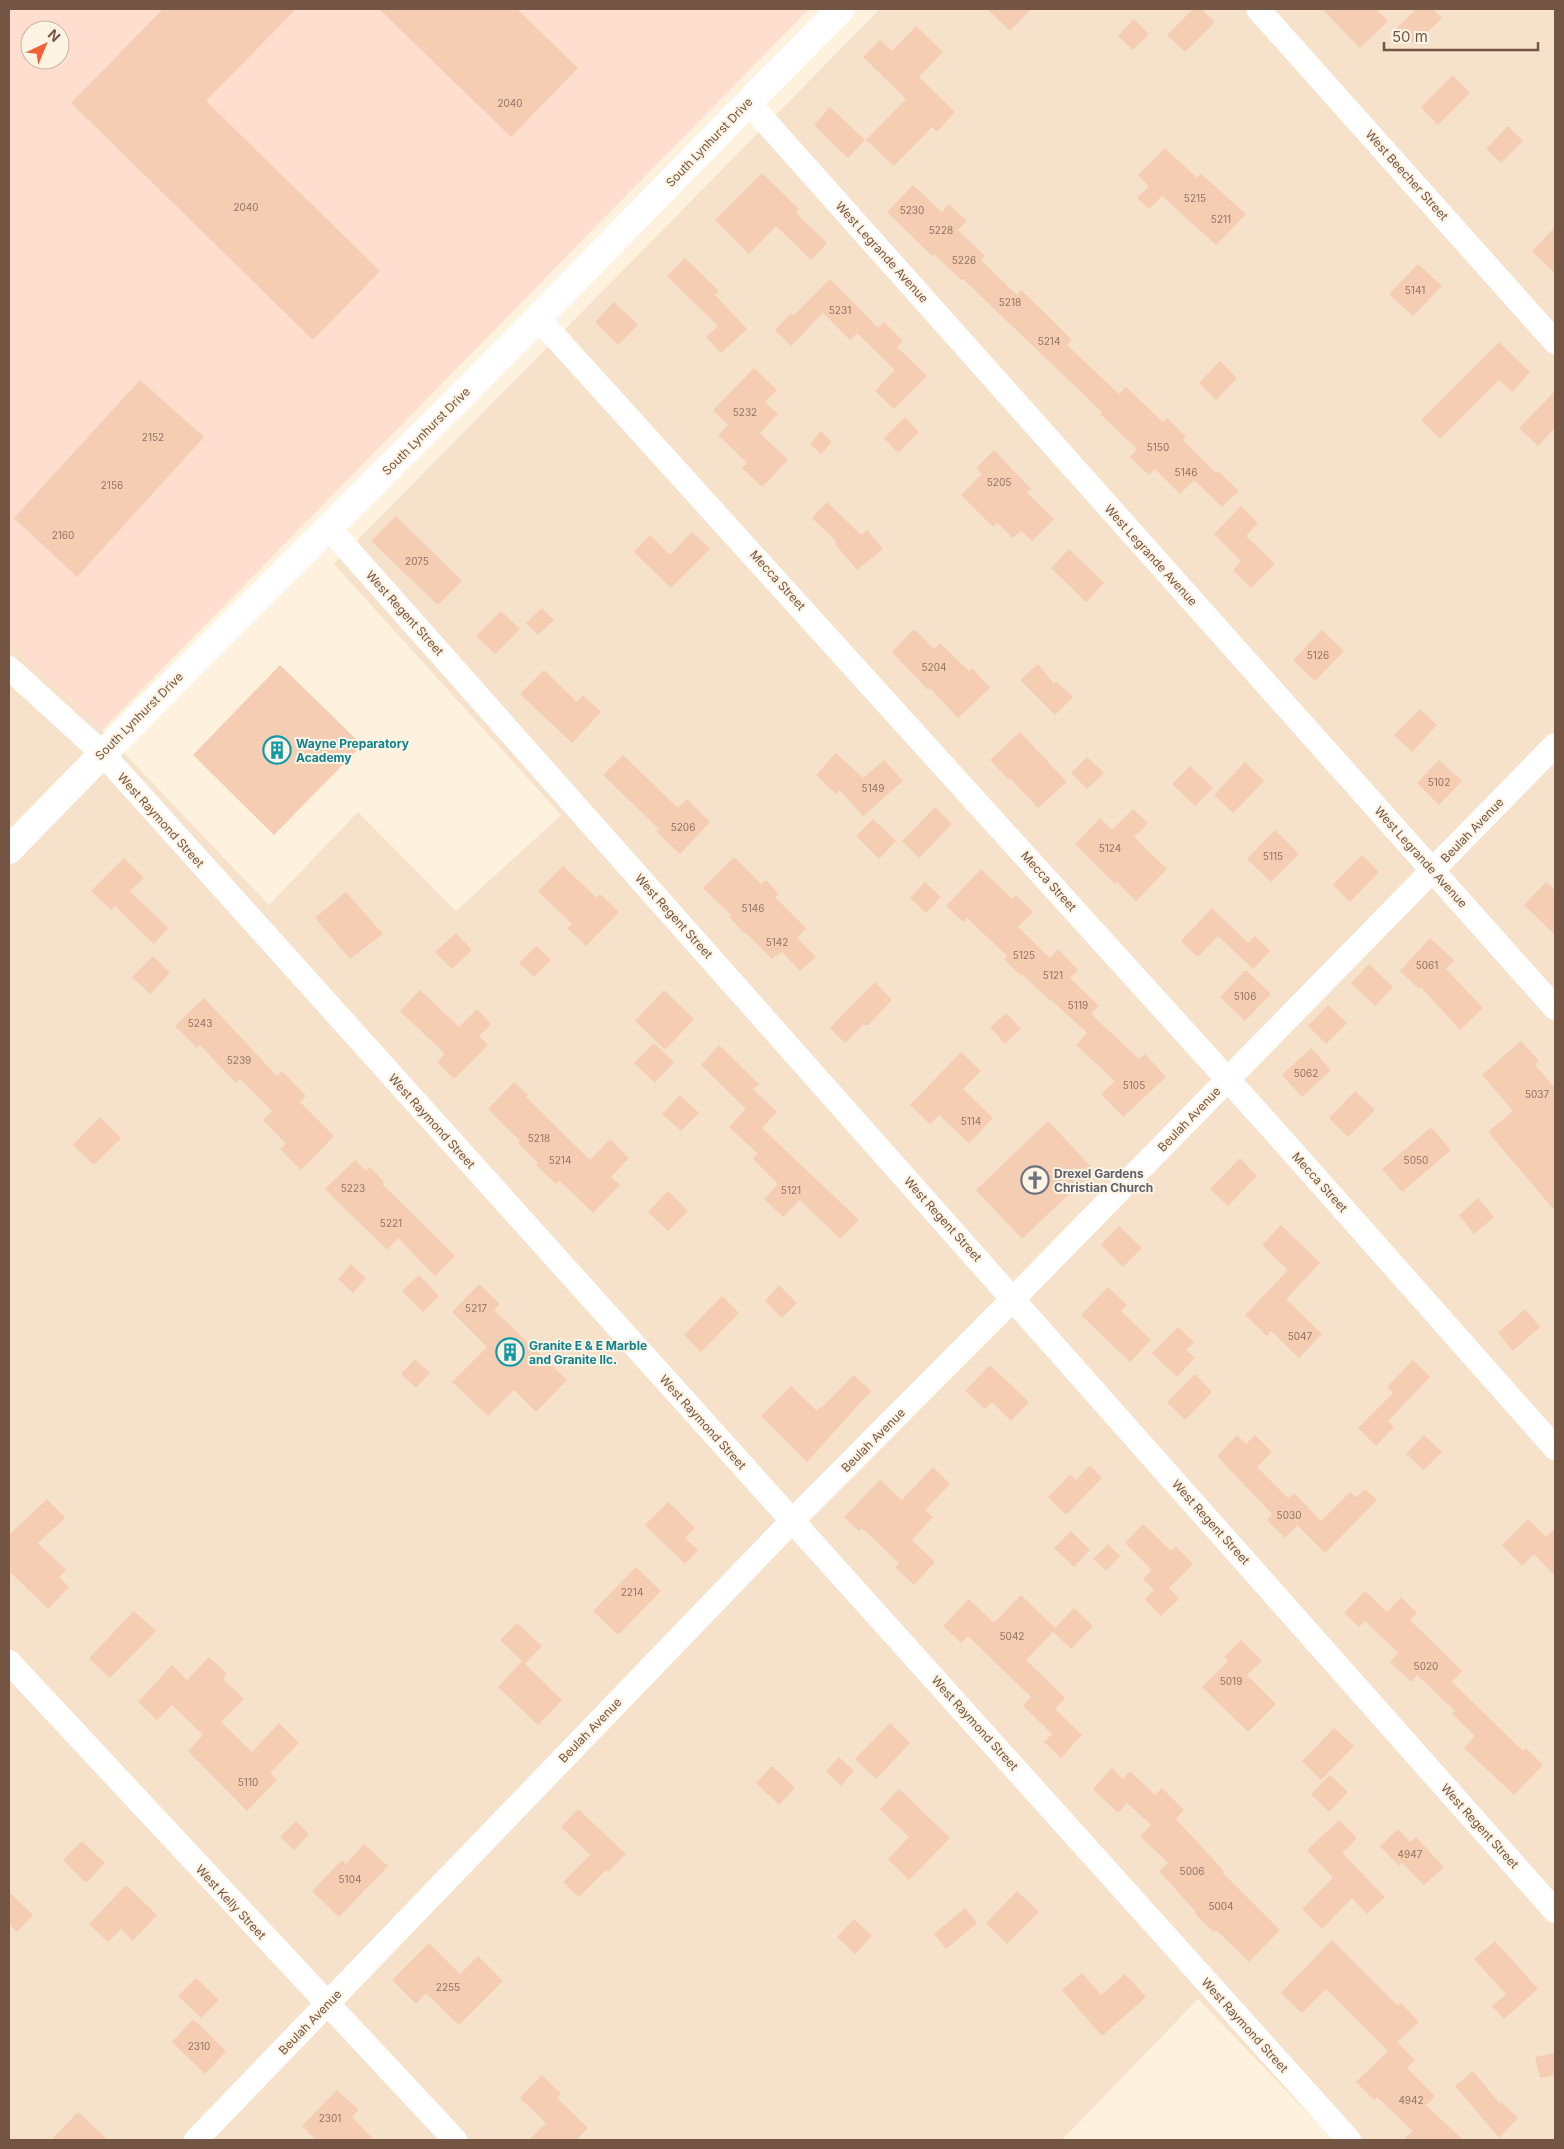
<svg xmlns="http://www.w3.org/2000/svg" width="1564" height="2149" font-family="Inter,sans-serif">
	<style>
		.residential { fill: #f6e2cb }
		.commercial { fill: #ffddcf; fill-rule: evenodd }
		.building { fill: #f5cdb3 }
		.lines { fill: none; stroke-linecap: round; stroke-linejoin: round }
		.street { stroke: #fff; stroke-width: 24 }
		.secondary { stroke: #fff; stroke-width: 28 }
		.labels { text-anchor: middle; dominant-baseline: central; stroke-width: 4; stroke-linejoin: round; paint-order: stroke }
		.number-label { font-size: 10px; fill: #947360 }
		.street-label { font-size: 12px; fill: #745544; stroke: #fff4e4 }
		.culture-label { font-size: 12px; font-weight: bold; fill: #0d838f; stroke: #fff4e4; text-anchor: start }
		.worship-label { font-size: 12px; font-weight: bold; fill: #5b616d; stroke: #fff4e4; text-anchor: start }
	</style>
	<rect width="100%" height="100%" fill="#fef1dd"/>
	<path class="residential" d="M880,9H1555V2140H1334L1198,1999L1062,2140H9V643L102,730L269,905L358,812L456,911L561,815L334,564Z"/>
	<path class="commercial" d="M9,9H809L102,730L9,643ZM30,30H60V60H30Z"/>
	<g class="building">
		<path d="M163,9H296L206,101L380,271L313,340L71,103Z"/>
		<path d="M379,9H517L578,68L511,137Z"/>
		<path d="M987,9H1031L1010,31Z"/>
		<path d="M1193,9H1201L1215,22L1185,52L1167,35Z"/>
		<path d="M1322,9H1376L1388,21L1360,48Z"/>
		<path d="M1416,9H1433L1442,18L1415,45L1397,28Z"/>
		<path d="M1134,19L1149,34L1133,50L1118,36Z"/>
		<path d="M916,26L943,52L919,77L955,112L937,132L932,127L894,166L866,140L906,99L863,57L880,40L892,51Z"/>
		<path d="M1453,75L1470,93L1438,125L1421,107Z"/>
		<path d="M830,107L865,140L848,158L814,125Z"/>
		<path d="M1508,126L1523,141L1501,163L1486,149Z"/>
		<path d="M1165,148L1197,178L1201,174L1246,214L1216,245L1162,196L1149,209L1137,198L1149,186L1138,175Z"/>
		<path d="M762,173L799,209L796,213L827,243L811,260L776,226L749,254L715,220Z"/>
		<path d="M913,185L942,212L949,204L967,221L958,230L985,256L981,260L1017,295L1021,290L1040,308L1072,340L1067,345L1119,394L1126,387L1163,422L1167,418L1186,437L1183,440L1216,473L1218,471L1239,491L1222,507L1194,480L1180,494L1155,469L1149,475L1130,457L1137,449L1100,414L1102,412L963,279L961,280L934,254L932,256L887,212Z"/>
		<path d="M1555,227V273L1532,251Z"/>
		<path d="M685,258L719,291L715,295L747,329L721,353L706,337L718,326L667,276Z"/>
		<path d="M1418,264L1442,286L1413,316L1389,294Z"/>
		<path d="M830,279L878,328L884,322L903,341L897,347L927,376L894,409L875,391L895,370L857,333L850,340L823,313L791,346L775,330L791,313L793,316Z"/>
		<path d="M614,302L638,325L618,345L595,322Z"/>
		<path d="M1499,342L1530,372L1512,392L1499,380L1440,439L1421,420Z"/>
		<path d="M1220,361L1237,378L1216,400L1199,383Z"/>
		<path d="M754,368L777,390L765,402L778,414L760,433L788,460L762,487L742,468L747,463L718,435L728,425L713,410Z"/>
		<path d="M140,380L204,437L77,577L14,518Z"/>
		<path d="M1555,391V428L1538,446L1519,428Z"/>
		<path d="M905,417L919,432L898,453L884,438Z"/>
		<path d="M821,431L832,442L821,454L810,444Z"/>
		<path d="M994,450L1031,489L1027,493L1054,519L1032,541L1021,531L1013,538L997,523L993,527L961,495L982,474L976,468Z"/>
		<path d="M827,502L861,535L867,530L883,549L857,570L835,544L837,542L812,518Z"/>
		<path d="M1241,506L1258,523L1246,536L1275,564L1251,588L1233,570L1241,561L1214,534Z"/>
		<path d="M396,516L462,581L438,605L371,541Z"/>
		<path d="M692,532L710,549L671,588L634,552L650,535L670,555Z"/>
		<path d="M1069,549L1104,583L1086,602L1051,568Z"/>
		<path d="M542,608L554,620L538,635L526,623Z"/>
		<path d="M501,611L520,629L495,654L476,636Z"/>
		<path d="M914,629L934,649L940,643L969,671L972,668L990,688L958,718L930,688L928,690L892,652Z"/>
		<path d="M1322,630L1344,651L1315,681L1293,660Z"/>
		<path d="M1038,664L1054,684L1056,681L1073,697L1055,715L1020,680Z"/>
		<path d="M280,665L362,745L274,835L193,755Z"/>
		<path d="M544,670L577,702L583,695L601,712L572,743L520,694Z"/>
		<path d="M1420,709L1437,725L1412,752L1394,735Z"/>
		<path d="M1020,732L1067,782L1038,808L1010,778L1008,779L990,760Z"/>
		<path d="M836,753L863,778L884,760L903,781L863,816L840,790L836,794L816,775Z"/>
		<path d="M623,755L678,808L687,799L710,822L680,854L656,831L659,829L603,775Z"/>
		<path d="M1087,757L1104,773L1087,789L1071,773Z"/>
		<path d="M1439,760L1462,781L1439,805L1417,783Z"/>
		<path d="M1245,762L1264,781L1233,813L1214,795Z"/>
		<path d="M1190,766L1213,788L1195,806L1172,784Z"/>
		<path d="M935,807L952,824L919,858L902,841Z"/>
		<path d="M1133,809L1148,823L1134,837L1167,869L1136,901L1117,882L1115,884L1075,844L1100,818L1112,830Z"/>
		<path d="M873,819L896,841L879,859L856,836Z"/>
		<path d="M1275,830L1299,854L1271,882L1247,859Z"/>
		<path d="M1362,855L1379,872L1350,902L1333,885Z"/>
		<path d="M734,857L761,884L766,880L779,894L775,897L806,928L797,938L816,957L800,971L782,952L772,959L745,932L744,933L729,917L731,915L703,888Z"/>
		<path d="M124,858L144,878L130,891L168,928L154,944L115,906L111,910L91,891Z"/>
		<path d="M563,866L597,898L600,894L619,912L586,946L567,928L572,924L538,891Z"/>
		<path d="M981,869L1012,899L1016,895L1033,912L1018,927L1050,958L1058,949L1078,970L1070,978L1099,1006L1091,1014L1139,1059L1145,1054L1166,1077L1123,1117L1101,1094L1115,1081L1076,1045L1087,1033L1050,999L1049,1000L1022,974L1021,976L1004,959L1007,956L967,918L963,922L946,906Z"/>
		<path d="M925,882L941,897L926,913L910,898Z"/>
		<path d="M1546,882L1555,890V935L1524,905Z"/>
		<path d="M346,892L383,934L350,959L315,918Z"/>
		<path d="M1212,908L1248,943L1255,936L1270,951L1253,969L1218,936L1198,957L1181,941Z"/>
		<path d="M456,933L472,950L452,969L435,952Z"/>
		<path d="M1430,938L1454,960L1446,969L1483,1008L1460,1030L1421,987L1419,989L1400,971Z"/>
		<path d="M536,946L551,960L534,977L519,963Z"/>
		<path d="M153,956L170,973L150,994L132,977Z"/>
		<path d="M1369,964L1393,987L1375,1006L1351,983Z"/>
		<path d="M1246,970L1271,994L1245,1021L1220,997Z"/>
		<path d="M875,982L892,1000L867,1026L864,1024L845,1043L830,1028Z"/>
		<path d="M420,990L459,1027L477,1009L491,1024L479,1036L488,1045L454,1079L437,1062L445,1054L400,1011Z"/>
		<path d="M664,990L694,1019L665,1050L635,1021Z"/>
		<path d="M204,998L277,1076L282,1071L306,1096L300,1102L334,1136L301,1170L280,1149L286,1144L263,1120L272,1111L240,1079L236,1083L200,1045L197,1048L175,1026Z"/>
		<path d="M1328,1005L1347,1023L1326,1044L1308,1026Z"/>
		<path d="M1006,1013L1021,1029L1005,1044L990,1027Z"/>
		<path d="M1521,1041L1539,1061L1535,1065L1555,1088V1211L1488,1132L1513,1111L1482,1075Z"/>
		<path d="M654,1043L674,1062L655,1083L634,1063Z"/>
		<path d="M719,1045L759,1084L753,1089L777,1112L762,1128L859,1220L840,1239L800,1200L783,1217L764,1199L778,1184L753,1159L758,1154L729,1127L746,1109L701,1065Z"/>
		<path d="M1311,1048L1331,1070L1302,1097L1282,1075Z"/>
		<path d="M961,1052L981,1071L963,1089L993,1118L969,1143L939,1115L930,1124L910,1105Z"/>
		<path d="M514,1082L528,1095L526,1097L590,1160L610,1139L629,1158L611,1177L620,1185L593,1213L560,1181L556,1184L536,1165L538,1163L518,1143L520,1141L488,1109Z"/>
		<path d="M1355,1091L1375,1110L1348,1137L1329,1118Z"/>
		<path d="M680,1095L699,1113L681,1131L662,1114Z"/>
		<path d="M100,1117L121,1138L94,1165L73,1145Z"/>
		<path d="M1048,1121L1094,1170L1022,1239L976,1190Z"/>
		<path d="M1431,1127L1451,1150L1402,1192L1382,1169Z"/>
		<path d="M1240,1158L1257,1176L1228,1206L1210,1189Z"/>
		<path d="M355,1160L366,1171L370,1167L384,1182L382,1184L455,1256L435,1276L398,1238L387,1250L325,1189Z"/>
		<path d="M668,1191L688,1211L668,1231L648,1212Z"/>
		<path d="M1478,1198L1494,1217L1474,1234L1459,1215Z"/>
		<path d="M1281,1225L1320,1263L1286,1299L1322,1334L1299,1358L1271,1331L1267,1336L1245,1315L1288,1270L1262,1245Z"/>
		<path d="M1119,1226L1142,1248L1123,1267L1101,1245Z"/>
		<path d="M351,1264L366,1278L353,1293L338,1279Z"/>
		<path d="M419,1275L439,1296L423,1312L402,1291Z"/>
		<path d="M479,1284L500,1304L494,1310L567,1380L536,1412L514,1390L488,1416L452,1382L487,1347L452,1312Z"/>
		<path d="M779,1285L797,1303L782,1318L765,1301Z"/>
		<path d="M1108,1287L1127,1305L1121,1311L1151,1340L1130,1362L1081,1315Z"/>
		<path d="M722,1296L739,1313L701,1352L684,1335Z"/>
		<path d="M1525,1309L1540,1327L1513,1351L1498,1333Z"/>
		<path d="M1178,1327L1194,1342L1186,1350L1195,1358L1177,1377L1152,1353Z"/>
		<path d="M415,1359L430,1373L416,1388L401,1374Z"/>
		<path d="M1413,1360L1430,1377L1388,1421L1394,1427L1376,1446L1358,1428L1393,1393L1387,1387Z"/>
		<path d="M990,1365L1029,1402L1011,1421L992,1402L985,1409L965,1391Z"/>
		<path d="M1195,1374L1212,1392L1185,1420L1167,1402Z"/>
		<path d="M854,1375L871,1391L807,1462L761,1416L791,1386L817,1411L820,1407L821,1408Z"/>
		<path d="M1237,1435L1246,1444L1255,1435L1272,1452L1257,1467L1288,1498L1294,1493L1321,1521L1350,1492L1356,1497L1365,1489L1377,1500L1325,1553L1297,1525L1285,1538L1267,1520L1272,1514L1217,1456Z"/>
		<path d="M1424,1435L1442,1452L1424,1470L1406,1454Z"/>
		<path d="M1090,1465L1102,1478L1066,1515L1048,1497L1070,1475L1076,1480Z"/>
		<path d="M933,1467L950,1484L925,1510L933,1517L912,1540L935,1562L914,1585L895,1567L899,1563L862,1528L859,1531L844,1517L880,1480L902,1500Z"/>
		<path d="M47,1499L65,1518L38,1543L66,1570L59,1577L69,1587L48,1609L9,1571V1535Z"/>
		<path d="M668,1502L695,1528L685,1538L698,1550L685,1564L645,1525Z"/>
		<path d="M1528,1519L1546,1537L1555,1528V1576L1534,1554L1522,1566L1502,1545Z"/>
		<path d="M1143,1524L1171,1551L1176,1547L1193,1564L1169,1588L1179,1599L1161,1616L1145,1599L1154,1590L1143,1579L1152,1570L1125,1543Z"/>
		<path d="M1071,1531L1090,1550L1074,1567L1054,1548Z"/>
		<path d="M1108,1544L1120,1556L1106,1571L1093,1559Z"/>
		<path d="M636,1567L661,1591L618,1635L593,1611Z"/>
		<path d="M1365,1591L1387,1612L1401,1597L1417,1613L1410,1620L1462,1671L1452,1682L1523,1751L1526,1748L1543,1765L1514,1795L1464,1748L1475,1736L1452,1714L1455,1711L1417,1675L1411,1682L1390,1662L1398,1653L1365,1621L1359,1627L1344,1613Z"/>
		<path d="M1021,1595L1055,1628L1074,1608L1093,1626L1071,1649L1053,1632L1026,1660L1065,1698L1055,1709L1082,1735L1061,1758L1044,1742L1052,1734L1023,1706L1031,1697L968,1636L961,1643L943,1626L969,1599L994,1623Z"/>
		<path d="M134,1611L156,1631L110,1678L89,1658Z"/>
		<path d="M517,1623L542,1646L525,1664L562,1700L538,1725L498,1687L522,1661L500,1640Z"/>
		<path d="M1241,1640L1262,1661L1247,1675L1276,1704L1248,1732L1202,1687L1228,1661L1224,1657Z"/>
		<path d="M209,1657L227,1674L223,1679L244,1699L221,1722L252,1752L279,1723L299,1743L270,1773L277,1780L247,1811L188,1751L203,1735L172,1705L157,1720L138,1702L172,1665L187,1680Z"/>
		<path d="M890,1723L910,1743L876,1779L855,1759Z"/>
		<path d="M1334,1728L1354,1746L1321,1780L1302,1761Z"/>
		<path d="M839,1757L854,1771L841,1786L826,1771Z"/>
		<path d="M772,1766L795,1788L779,1805L756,1783Z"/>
		<path d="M1112,1768L1123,1779L1130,1771L1155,1795L1162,1788L1184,1810L1176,1819L1224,1871L1222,1872L1280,1930L1249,1962L1216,1930L1214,1932L1195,1914L1196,1912L1159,1871L1168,1863L1140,1836L1151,1825L1127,1803L1118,1813L1093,1789Z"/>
		<path d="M1330,1775L1348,1792L1329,1812L1311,1794Z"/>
		<path d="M899,1789L950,1838L909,1880L888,1859L909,1837L880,1809Z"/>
		<path d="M578,1809L626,1854L608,1872L606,1870L579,1897L563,1882L590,1855L561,1827Z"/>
		<path d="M1339,1820L1357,1838L1342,1853L1385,1897L1367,1914L1352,1898L1322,1929L1302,1909L1333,1878L1307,1850Z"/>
		<path d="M296,1821L309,1834L294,1850L280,1837Z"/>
		<path d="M1398,1829L1410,1842L1416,1837L1444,1867L1424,1885L1402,1863L1399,1866L1380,1846Z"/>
		<path d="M82,1841L105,1863L86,1883L63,1860Z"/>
		<path d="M364,1844L388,1866L339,1917L312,1891L342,1860L346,1864Z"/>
		<path d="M126,1885L157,1915L133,1941L121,1929L108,1942L89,1924Z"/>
		<path d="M1017,1891L1039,1912L1007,1944L986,1923Z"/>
		<path d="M9,1892L33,1915L17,1932L9,1924Z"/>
		<path d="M965,1908L977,1923L946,1949L934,1934Z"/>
		<path d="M854,1919L872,1936L855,1954L837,1937Z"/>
		<path d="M1332,1940L1398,2006L1401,2003L1419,2022L1397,2042L1415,2060L1407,2068L1435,2096L1426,2105L1463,2140H1403L1413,2131L1377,2097L1374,2100L1356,2082L1388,2051L1326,1989L1302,2013L1281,1993Z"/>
		<path d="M1495,1941L1538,1989L1504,2019L1492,2006L1506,1994L1474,1959Z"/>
		<path d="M429,1943L460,1974L478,1956L503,1981L459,2025L426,1993L416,2004L392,1980Z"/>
		<path d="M1082,1973L1101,1995L1125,1974L1146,1997L1102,2036L1062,1990Z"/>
		<path d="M196,1978L219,2000L201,2018L178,1996Z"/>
		<path d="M193,2019L226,2051L205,2074L172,2042Z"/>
		<path d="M1555,2053V2075L1540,2078L1535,2057Z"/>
		<path d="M1473,2071L1500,2104L1501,2102L1518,2118L1499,2138L1455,2086Z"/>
		<path d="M542,2075L561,2094L557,2098L588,2128L576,2140H529L546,2123L520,2098Z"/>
		<path d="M337,2090L359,2110L352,2117L374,2140H316L302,2126Z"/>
		<path d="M78,2112L108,2140H51Z"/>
	</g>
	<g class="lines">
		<g class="street">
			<path d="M1258,9L1555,342"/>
			<path d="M748,102L1555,1008"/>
			<path d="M538,318L1277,1134L1555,1448"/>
			<path d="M329,528L1555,1911"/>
			<path d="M9,668L102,753L1349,2140"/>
			<path d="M9,1662L455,2140"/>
			<path d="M196,2140L792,1521L1013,1299L1555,745"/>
		</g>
		<path class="secondary" d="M9,850C158,695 313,544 466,391C592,264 715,135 841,9"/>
	</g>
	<defs>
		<g id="building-ring" transform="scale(1.4375)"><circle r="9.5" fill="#fff4e4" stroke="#0f9aa8" stroke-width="1.5"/><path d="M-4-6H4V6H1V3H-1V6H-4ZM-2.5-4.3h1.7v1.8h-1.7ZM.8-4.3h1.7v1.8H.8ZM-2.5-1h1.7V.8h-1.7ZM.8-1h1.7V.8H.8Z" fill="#0f9aa8"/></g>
		<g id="church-ring" transform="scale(1.4375)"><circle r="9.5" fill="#fff4e4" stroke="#6b7280" stroke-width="1.5"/><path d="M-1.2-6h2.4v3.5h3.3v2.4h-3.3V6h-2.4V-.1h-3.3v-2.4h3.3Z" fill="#6b7280"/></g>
	</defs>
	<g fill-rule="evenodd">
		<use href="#building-ring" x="277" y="750"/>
		<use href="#church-ring" x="1035" y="1180"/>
		<use href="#building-ring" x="510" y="1352"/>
	</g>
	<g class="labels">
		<g class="number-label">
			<text x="510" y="103">2040</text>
			<text x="1195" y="198">5215</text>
			<text x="246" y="207">2040</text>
			<text x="912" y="210">5230</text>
			<text x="1221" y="219">5211</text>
			<text x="941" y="230">5228</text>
			<text x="964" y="260">5226</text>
			<text x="1415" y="290">5141</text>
			<text x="1010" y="302">5218</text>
			<text x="840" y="310">5231</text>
			<text x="1049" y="341">5214</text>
			<text x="745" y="412">5232</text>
			<text x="153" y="437">2152</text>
			<text x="1158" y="447">5150</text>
			<text x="1186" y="472">5146</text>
			<text x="999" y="482">5205</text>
			<text x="112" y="485">2156</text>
			<text x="63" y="535">2160</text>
			<text x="417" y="561">2075</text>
			<text x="1318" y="655">5126</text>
			<text x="934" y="667">5204</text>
			<text x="1439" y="782">5102</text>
			<text x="873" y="788">5149</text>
			<text x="683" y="827">5206</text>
			<text x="1110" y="848">5124</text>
			<text x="1273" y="856">5115</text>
			<text x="753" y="908">5146</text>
			<text x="777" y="942">5142</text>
			<text x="1024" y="955">5125</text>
			<text x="1427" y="965">5061</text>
			<text x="1053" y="975">5121</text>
			<text x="1245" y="996">5106</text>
			<text x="1078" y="1005">5119</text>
			<text x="200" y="1023">5243</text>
			<text x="239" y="1060">5239</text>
			<text x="1306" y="1073">5062</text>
			<text x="1134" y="1085">5105</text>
			<text x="1537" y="1094">5037</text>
			<text x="971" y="1121">5114</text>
			<text x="539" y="1138">5218</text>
			<text x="560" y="1160">5214</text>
			<text x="1416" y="1160">5050</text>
			<text x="353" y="1188">5223</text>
			<text x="791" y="1190">5121</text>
			<text x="391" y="1223">5221</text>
			<text x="476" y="1308">5217</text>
			<text x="1300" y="1336">5047</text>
			<text x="1289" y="1515">5030</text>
			<text x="632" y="1592">2214</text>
			<text x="1012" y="1636">5042</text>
			<text x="1426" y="1666">5020</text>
			<text x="1231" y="1681">5019</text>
			<text x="248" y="1782">5110</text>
			<text x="1410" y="1854">4947</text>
			<text x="1192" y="1871">5006</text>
			<text x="350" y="1879">5104</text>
			<text x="1221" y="1906">5004</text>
			<text x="448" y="1987">2255</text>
			<text x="199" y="2046">2310</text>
			<text x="1411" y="2100">4942</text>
			<text x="330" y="2118">2301</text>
		</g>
		<g class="street-label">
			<text transform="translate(709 142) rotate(-46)">South Lynhurst Drive</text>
			<text transform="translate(1407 175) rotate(48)">West Beecher Street</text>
			<text transform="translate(882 252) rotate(48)">West Legrande Avenue</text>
			<text transform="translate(426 431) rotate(-45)">South Lynhurst Drive</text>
			<text transform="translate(1151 555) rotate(48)">West Legrande Avenue</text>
			<text transform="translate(778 580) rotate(48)">Mecca Street</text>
			<text transform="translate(405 613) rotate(48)">West Regent Street</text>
			<text transform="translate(139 716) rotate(-45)">South Lynhurst Drive</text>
			<text transform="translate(161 820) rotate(48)">West Raymond Street</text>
			<text transform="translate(1472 830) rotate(-46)">Beulah Avenue</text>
			<text transform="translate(1421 857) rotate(48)">West Legrande Avenue</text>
			<text transform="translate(1049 881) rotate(48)">Mecca Street</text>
			<text transform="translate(674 916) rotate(48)">West Regent Street</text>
			<text transform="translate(1189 1119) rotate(-46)">Beulah Avenue</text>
			<text transform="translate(432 1121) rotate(48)">West Raymond Street</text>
			<text transform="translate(1320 1182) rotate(48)">Mecca Street</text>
			<text transform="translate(943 1219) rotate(48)">West Regent Street</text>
			<text transform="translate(703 1422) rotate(48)">West Raymond Street</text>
			<text transform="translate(873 1440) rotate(-45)">Beulah Avenue</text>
			<text transform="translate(1211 1522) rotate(48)">West Regent Street</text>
			<text transform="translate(975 1723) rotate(48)">West Raymond Street</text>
			<text transform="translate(590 1730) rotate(-46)">Beulah Avenue</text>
			<text transform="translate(1480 1826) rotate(48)">West Regent Street</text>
			<text transform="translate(231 1902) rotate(47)">West Kelly Street</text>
			<text transform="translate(310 2022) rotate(-46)">Beulah Avenue</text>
			<text transform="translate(1245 2025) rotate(48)">West Raymond Street</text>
		</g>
		<g class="culture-label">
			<text x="296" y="743">Wayne Preparatory<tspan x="296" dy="14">Academy</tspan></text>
			<text x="529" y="1345">Granite E &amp; E Marble<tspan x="529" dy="14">and Granite llc.</tspan></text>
		</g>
		<g class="worship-label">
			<text x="1054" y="1173">Drexel Gardens<tspan x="1054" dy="14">Christian Church</tspan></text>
		</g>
	</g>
	<rect width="1564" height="2149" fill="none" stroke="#745544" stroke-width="20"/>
	<g transform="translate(45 45) rotate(44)"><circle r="24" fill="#fff4e4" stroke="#c7b4a4"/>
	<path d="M0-4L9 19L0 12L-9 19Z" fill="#f16138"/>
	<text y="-8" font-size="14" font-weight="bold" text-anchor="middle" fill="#745544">N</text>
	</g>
	<path d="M1384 42v8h154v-8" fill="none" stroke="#745544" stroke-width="2.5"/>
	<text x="1392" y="42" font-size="15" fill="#745544" stroke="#fff4e4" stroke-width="4" paint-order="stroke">50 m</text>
</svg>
